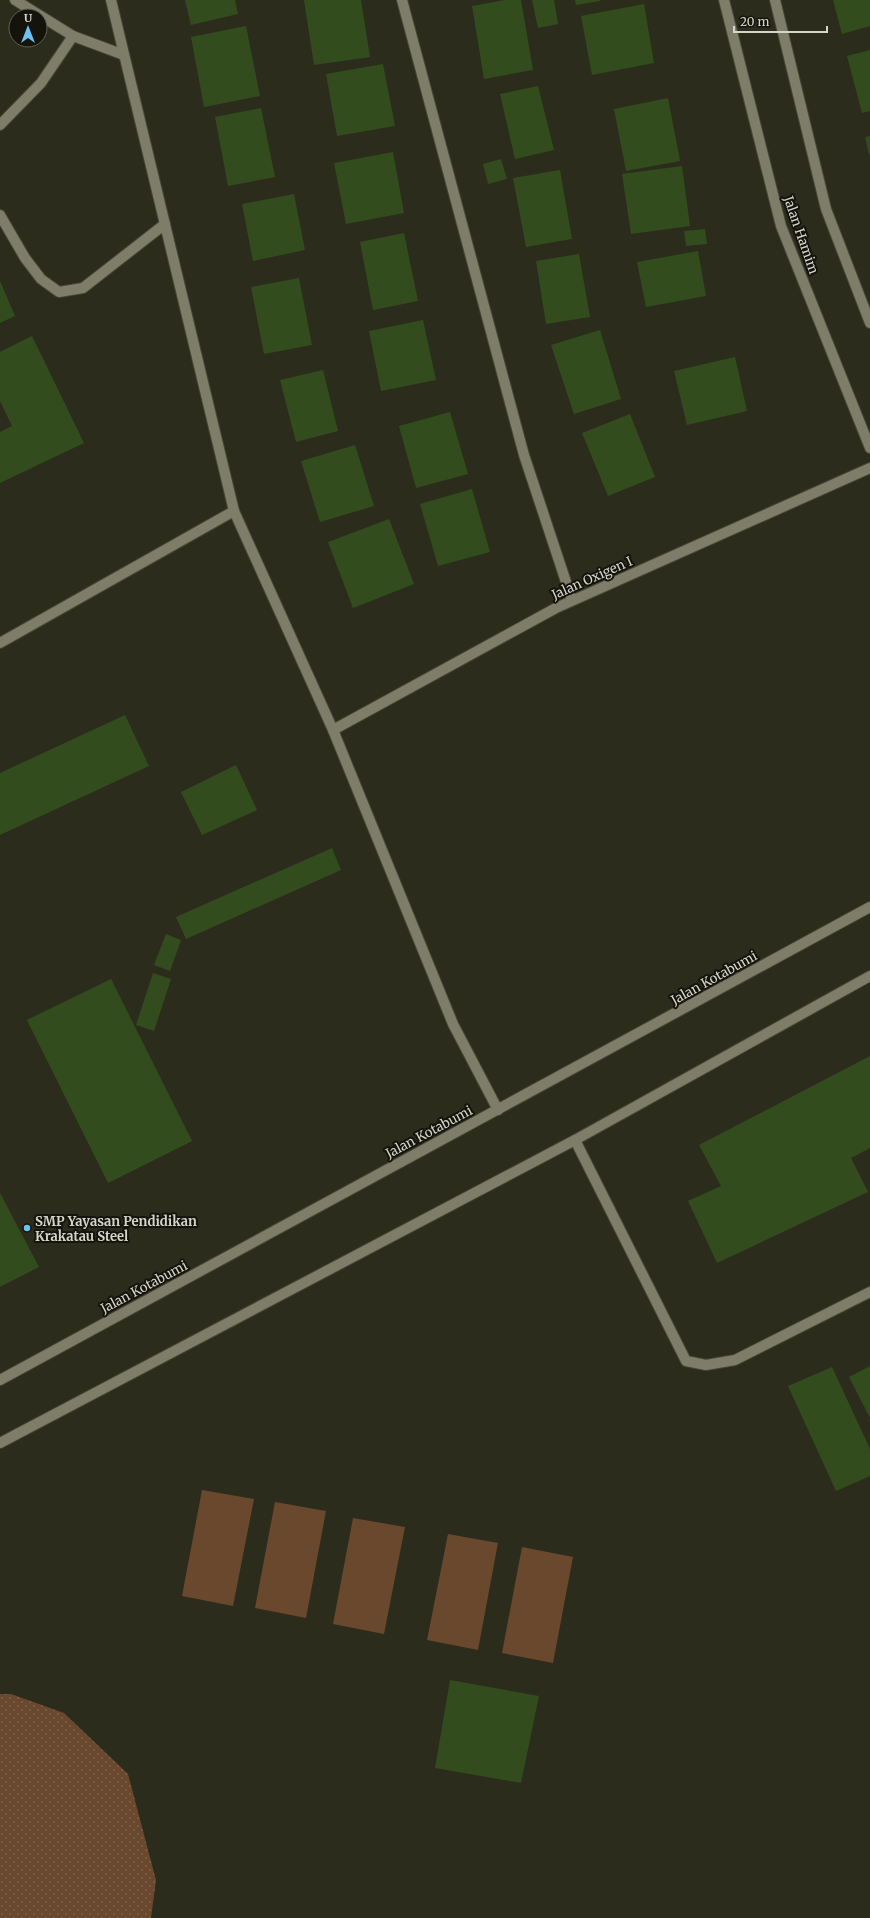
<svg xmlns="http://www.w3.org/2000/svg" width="870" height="1918" font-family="Merriweather,serif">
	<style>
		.grass { fill: url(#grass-dots) }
		.garden { fill: #6a482e }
		.building { fill: #334c1e }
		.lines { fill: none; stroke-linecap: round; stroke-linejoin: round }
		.service-casing { stroke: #474738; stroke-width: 12 }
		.minor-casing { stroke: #474738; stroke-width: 12 }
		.service { stroke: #7d7d6a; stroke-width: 10 }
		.minor { stroke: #7d7d6a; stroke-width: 10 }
		.poi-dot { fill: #6ac3f1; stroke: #14140d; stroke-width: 1.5 }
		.labels { text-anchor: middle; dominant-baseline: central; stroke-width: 4; stroke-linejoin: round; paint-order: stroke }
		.street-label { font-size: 13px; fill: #d5d5ca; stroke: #14140d }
		.poi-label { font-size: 13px; font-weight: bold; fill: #d5d5ca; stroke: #14140d; text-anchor: start }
	</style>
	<defs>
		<pattern id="grass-dots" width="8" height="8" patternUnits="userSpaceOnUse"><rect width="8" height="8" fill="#6a482e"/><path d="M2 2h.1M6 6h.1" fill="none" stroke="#7e624b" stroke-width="1.8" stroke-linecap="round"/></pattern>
	</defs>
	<rect width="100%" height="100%" fill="#2c2c1c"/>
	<path class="grass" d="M0,1694H11L64,1713L128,1774L156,1880L151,1918H0Z"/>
	<g class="garden">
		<path d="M202,1490L254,1499L233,1606L182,1596Z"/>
		<path d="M275,1502L326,1511L306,1618L255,1608Z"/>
		<path d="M353,1518L405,1527L384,1634L333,1624Z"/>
		<path d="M448,1534L498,1543L478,1650L427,1640Z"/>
		<path d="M522,1547L573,1557L553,1663L502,1653Z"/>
	</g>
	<g class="building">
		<path d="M185,0H235L238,14L191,25Z"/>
		<path d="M304,0H361L370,57L314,65Z"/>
		<path d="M505,0H521L533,70L484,79L472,6Z"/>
		<path d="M532,0H554L558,24L538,28Z"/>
		<path d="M575,0H600V1L576,5Z"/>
		<path d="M833,0H870V26L842,34Z"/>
		<path d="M644,4L654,63L592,75L581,16Z"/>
		<path d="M246,26L260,96L204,107L191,37Z"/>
		<path d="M870,50V111L862,113L847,56Z"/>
		<path d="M383,64L395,126L337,136L326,74Z"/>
		<path d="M538,86L554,150L515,159L500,94Z"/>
		<path d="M668,98L680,161L626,171L614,109Z"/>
		<path d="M261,108L275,177L228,186L215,117Z"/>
		<path d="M870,136V154H869L865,137Z"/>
		<path d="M393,152L404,213L346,224L334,163Z"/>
		<path d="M501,159L507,179L488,184L483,164Z"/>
		<path d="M682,166L690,226L631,234L622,174Z"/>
		<path d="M560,170L572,239L526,247L513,178Z"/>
		<path d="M294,194L305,250L253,261L242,204Z"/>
		<path d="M705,229L707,244L686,246L684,231Z"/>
		<path d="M404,233L418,301L373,310L360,242Z"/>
		<path d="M698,251L706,296L646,307L637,262Z"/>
		<path d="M579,254L590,317L546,324L536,261Z"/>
		<path d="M299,278L312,345L264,354L251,287Z"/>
		<path d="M0,281L15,316L0,323Z"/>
		<path d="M423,320L436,380L381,391L369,331Z"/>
		<path d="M600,330L621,399L574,414L551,345Z"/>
		<path d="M32,336L84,443L0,483V432L12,426L0,401V352Z"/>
		<path d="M735,357L747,411L687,425L674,371Z"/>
		<path d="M323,370L338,431L296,442L280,380Z"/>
		<path d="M450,412L468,474L416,488L399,426Z"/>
		<path d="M630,414L655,477L608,496L582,433Z"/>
		<path d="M355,445L374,506L320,522L301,461Z"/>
		<path d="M472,489L490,552L438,566L420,504Z"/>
		<path d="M389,519L414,584L353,608L328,542Z"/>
		<path d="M125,715L149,766L0,835V773Z"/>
		<path d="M236,765L257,810L202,835L181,792Z"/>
		<path d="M332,848L341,870L186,939L176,917Z"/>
		<path d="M166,934L181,940L170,971L154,965Z"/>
		<path d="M153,973L171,979L154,1031L136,1025Z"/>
		<path d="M111,979L192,1141L108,1183L27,1020Z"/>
		<path d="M870,1056V1148L851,1158L868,1192L717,1263L688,1201L721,1186L699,1145Z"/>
		<path d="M0,1193L39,1267L0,1287Z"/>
		<path d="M870,1366V1418L849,1377Z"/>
		<path d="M832,1367L870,1449V1476L836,1491L788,1386Z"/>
		<path d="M450,1680L539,1696L521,1783L435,1768Z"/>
	</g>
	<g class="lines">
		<g class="service-casing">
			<g id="service">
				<path d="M0,125L41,83L73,36"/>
				<path d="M0,215L25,258L41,279L59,292L83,288L165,224"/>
				<path d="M575,1140L686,1361L706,1365L735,1360L870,1292"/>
			</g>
		</g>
		<g class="minor-casing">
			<g id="minor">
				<path d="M15,0L73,36L124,55"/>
				<path d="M402,0L524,455L572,600"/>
				<path d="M724,0L781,226L870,448"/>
				<path d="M775,0L826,209L870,323"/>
				<path d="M234,511L333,730L453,1024L498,1110"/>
				<path d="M0,643L234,511L111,0"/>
				<path d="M333,730L556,608L870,468"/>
				<path d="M0,1380L870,907"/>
				<path d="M0,1443L575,1140L870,976"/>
			</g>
		</g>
		<use href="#service" class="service"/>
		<use href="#minor" class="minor"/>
	</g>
	<circle class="poi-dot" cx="27" cy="1228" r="4"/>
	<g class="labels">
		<g class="street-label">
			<text transform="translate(801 235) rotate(71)">Jalan Hamim</text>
			<text transform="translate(592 578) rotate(-24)">Jalan Oxigen I</text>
			<text transform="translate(714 978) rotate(-29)">Jalan Kotabumi</text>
			<text transform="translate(429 1132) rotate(-28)">Jalan Kotabumi</text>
			<text transform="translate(144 1287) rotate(-28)">Jalan Kotabumi</text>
		</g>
		<g class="poi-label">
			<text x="35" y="1221">SMP Yayasan Pendidikan<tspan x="35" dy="15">Krakatau Steel</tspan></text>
		</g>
	</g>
	<g transform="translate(28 28)"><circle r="19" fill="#14140d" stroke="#616159"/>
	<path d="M0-3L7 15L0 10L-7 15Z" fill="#6ac3f1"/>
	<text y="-6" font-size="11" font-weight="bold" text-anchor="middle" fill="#d5d5ca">U</text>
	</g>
	<path d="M734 26v6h93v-6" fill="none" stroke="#d5d5ca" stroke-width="2"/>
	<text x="740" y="26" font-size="12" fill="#d5d5ca" stroke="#14140d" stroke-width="3" paint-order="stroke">20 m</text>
</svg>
